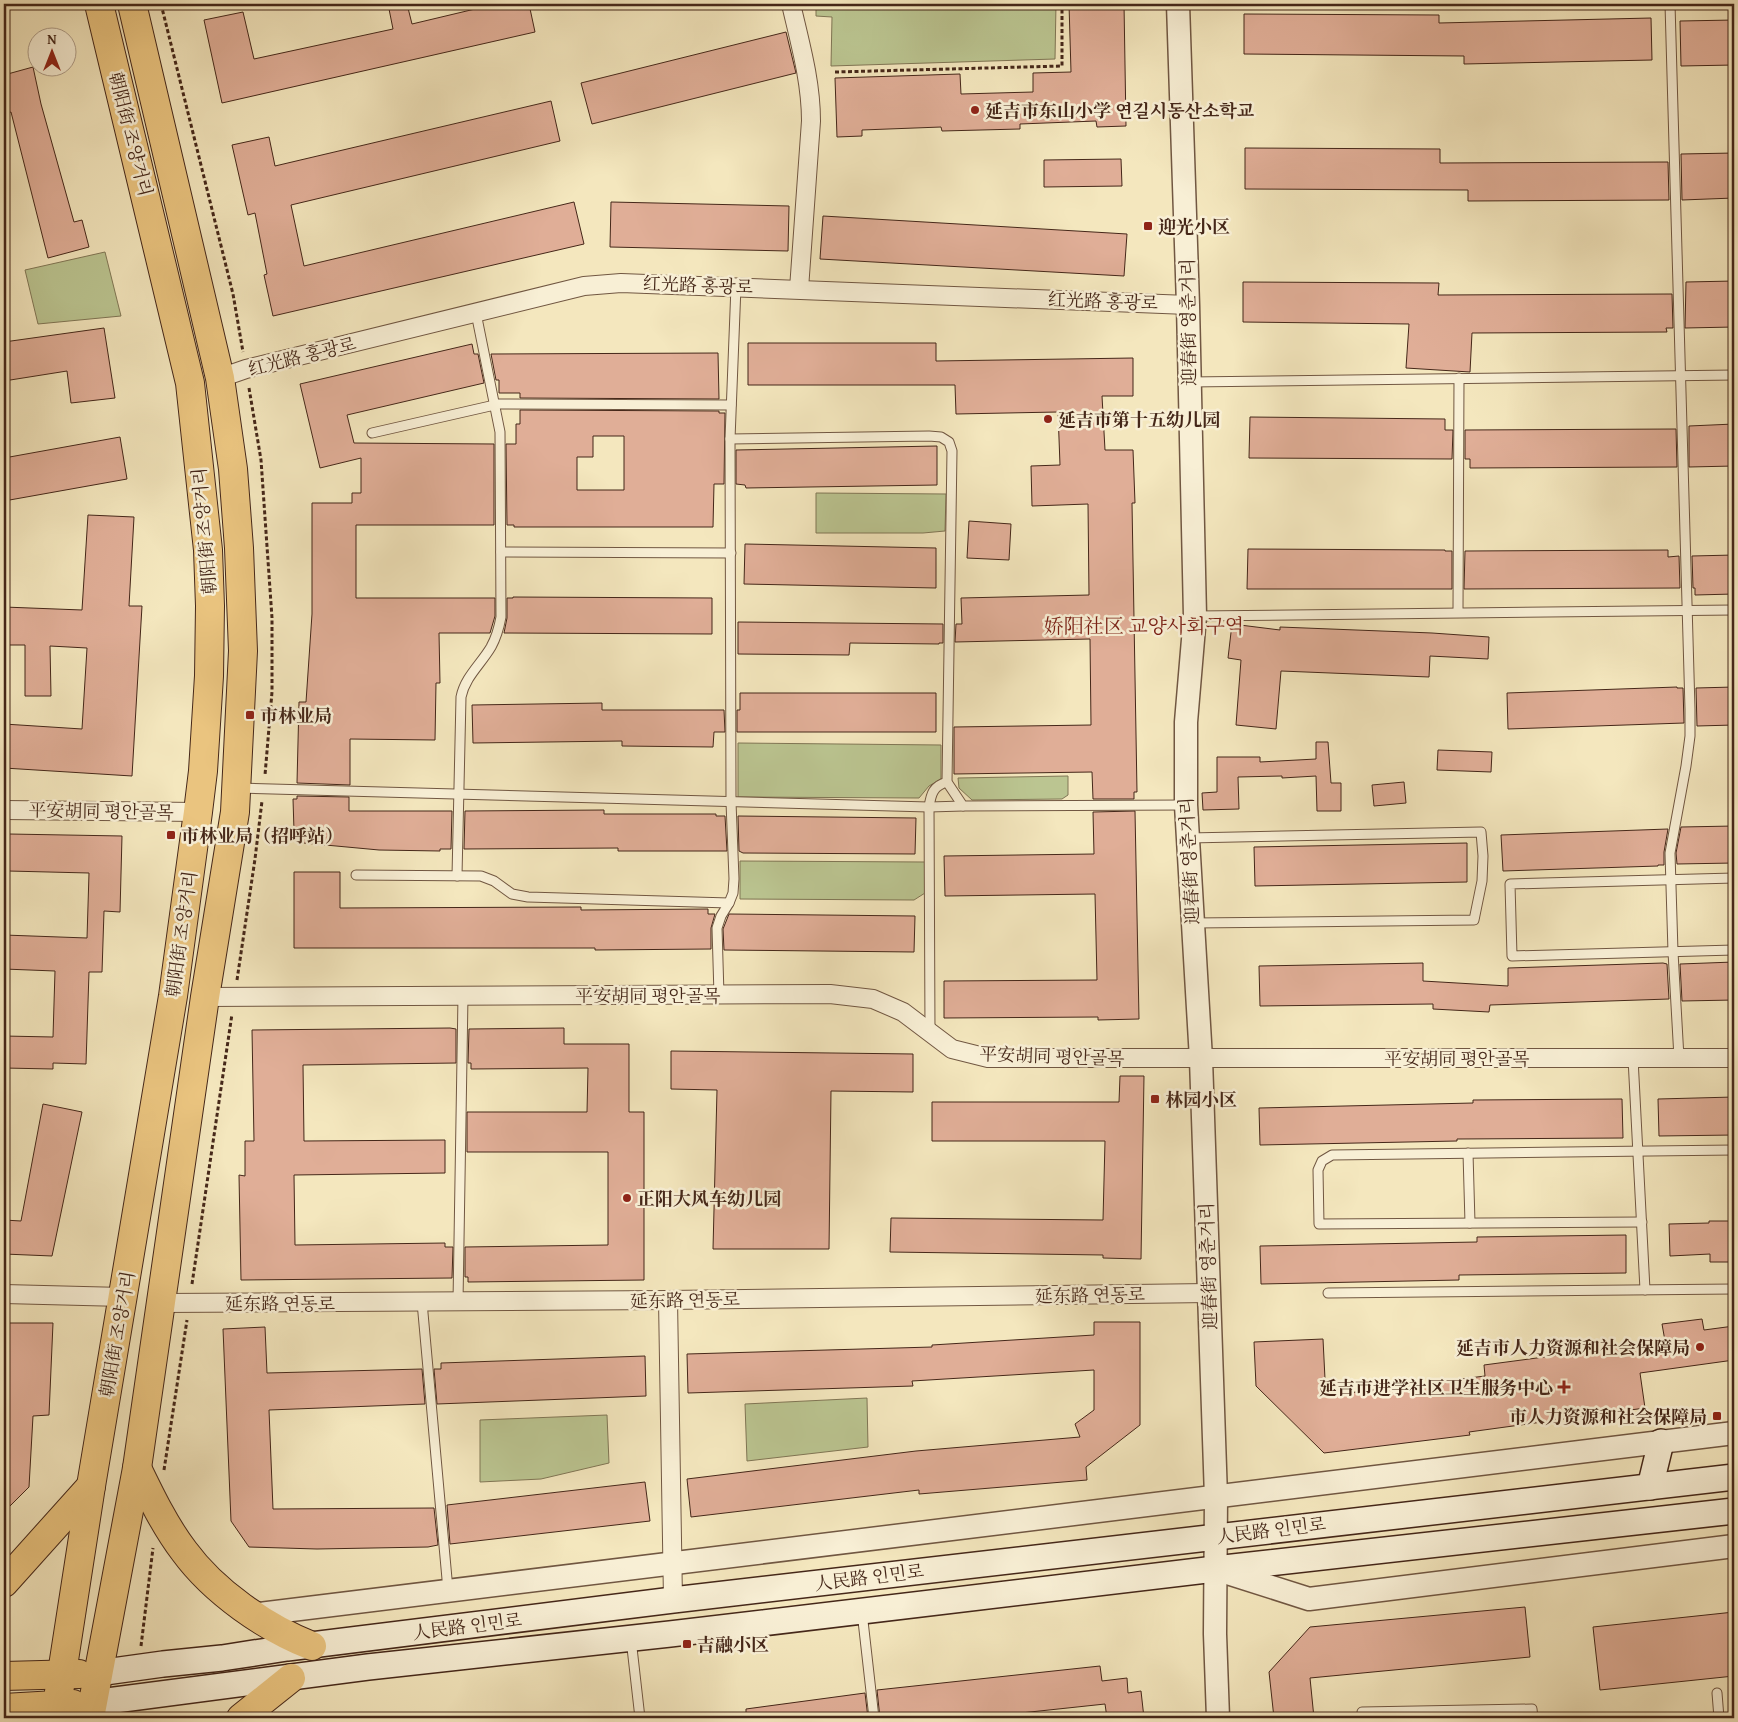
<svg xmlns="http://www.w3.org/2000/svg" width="1738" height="1722" font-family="'Gentium Book Plus','Noto Serif SC','Noto Serif KR',serif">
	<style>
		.green { fill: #bbc591; stroke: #807655 }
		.building { fill: #e0ae97; stroke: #452719; fill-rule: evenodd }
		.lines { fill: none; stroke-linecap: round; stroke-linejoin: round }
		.service-casing { stroke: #715742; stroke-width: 11 }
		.minor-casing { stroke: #715742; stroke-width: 20 }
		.tertiary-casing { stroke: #715742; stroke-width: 25 }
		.secondary-casing { stroke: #452719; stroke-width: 28 }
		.primary-casing { stroke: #452719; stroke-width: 30 }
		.path { stroke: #452719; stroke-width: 3; stroke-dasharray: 4 2.5; stroke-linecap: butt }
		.service { stroke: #f8efd5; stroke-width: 9 }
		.minor { stroke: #f8efd5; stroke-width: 18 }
		.tertiary { stroke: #f8efd5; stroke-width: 22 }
		.secondary { stroke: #f8efd5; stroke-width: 25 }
		.primary { stroke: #eac47f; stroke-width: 28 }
		.poi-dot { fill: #8f2418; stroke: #f8efd5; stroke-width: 2 }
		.labels { text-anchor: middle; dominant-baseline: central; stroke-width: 5; stroke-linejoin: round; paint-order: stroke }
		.poi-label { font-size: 18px; font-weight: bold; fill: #452719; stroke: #f8efd5; text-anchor: start }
		.street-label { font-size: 18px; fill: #452719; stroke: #f8efd5 }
		.quarter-label { font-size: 20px; fill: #7a1f14; stroke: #f8efd5 }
	</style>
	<rect width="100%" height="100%" fill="#f4e7be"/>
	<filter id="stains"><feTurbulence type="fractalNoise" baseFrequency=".004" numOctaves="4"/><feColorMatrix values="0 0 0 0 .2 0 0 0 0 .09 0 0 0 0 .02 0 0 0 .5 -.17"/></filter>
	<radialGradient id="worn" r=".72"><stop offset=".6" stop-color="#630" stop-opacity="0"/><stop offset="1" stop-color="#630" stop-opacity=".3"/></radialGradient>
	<g class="green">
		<path d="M816,4H1056L1055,59L831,66L832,17L816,16Z"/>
		<path d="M105,252L121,316L38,324L25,270Z"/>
		<path d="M816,493L946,494L945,531L923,533H816Z"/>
		<path d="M738,743L941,745V779L929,786L919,798L738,797Z"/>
		<path d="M1068,776V795L1062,799L972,800L959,788L958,778Z"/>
		<path d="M740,861L925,862V893L914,900L740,899Z"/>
		<path d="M867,1398L868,1447L747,1461L745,1404Z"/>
		<path d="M607,1415L609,1463L541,1479L480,1482V1420Z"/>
	</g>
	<g class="building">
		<path d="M388,4H407L412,24L496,4H529L535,32L222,103L204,20L243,12L254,59L393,29Z"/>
		<path d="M1069,4H1124L1126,126L1097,127L1096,121L1020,124V129L942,131L941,127L862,130V136L837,137L835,78L960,74L961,94L1033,92V73L1071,72Z"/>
		<path d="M1244,14L1439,15V23L1651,18L1652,60L1464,64V56L1244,54Z"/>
		<path d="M1734,20V65L1681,66L1680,21Z"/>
		<path d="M786,32L796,73L592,124L581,83Z"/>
		<path d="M33,67L41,104L74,222L82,220L89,247L48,258L11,112L4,114V75Z"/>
		<path d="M551,101L560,141L291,205L304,266L574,202L584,244L273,316L264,275L267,274L255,213L248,215L232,145L269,137L275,166Z"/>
		<path d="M1245,148L1440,149V163L1668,162L1669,200L1468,201V190L1245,189Z"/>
		<path d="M1734,153V198L1682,200L1681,154Z"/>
		<path d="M1121,159L1122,186L1044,187V160Z"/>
		<path d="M611,202L789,206L788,251L610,247Z"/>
		<path d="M823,216L1127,234L1124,276L820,259Z"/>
		<path d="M1734,281V327L1685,328L1686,282Z"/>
		<path d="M1243,282L1439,283L1438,295L1672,294L1673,328H1666L1667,332L1472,333L1470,372L1406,368L1409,324L1243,322Z"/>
		<path d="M104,328L115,398L71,403L67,371L4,381V342Z"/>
		<path d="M748,343H936V361L1133,358V396H1102L1105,450H1133L1135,503H1132L1137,792H1134V799H1093L1092,772L954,774V727L1091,725L1090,639L955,642L956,624H962L961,598L1089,595L1088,504L1032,506L1031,466L1060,465L1058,412L956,414L955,385H748Z"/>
		<path d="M472,344L474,354H478L484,383L347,415L354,443L494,444V525H356V598H495V616L490,633H439L440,683H436L435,740L350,739V785L297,783L299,702H306L312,614V503H352V493H361V458L320,468L300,384Z"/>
		<path d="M718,353L719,399L520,398V393H499V380H496L491,354Z"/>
		<path d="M520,410L719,411V413H725L724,484H714L713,527H514V525H507L506,444H516V424H520ZM593,436H624V490H577V457H593Z"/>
		<path d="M1250,417L1445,419V430H1453L1452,459L1249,458Z"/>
		<path d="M1734,424V466L1689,467V426Z"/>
		<path d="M1676,429L1677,467L1470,468V459H1465V430Z"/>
		<path d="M120,437L127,479L4,501V458Z"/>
		<path d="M937,446V485L746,488L745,485L736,484V450Z"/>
		<path d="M88,515L134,517L129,606H142L132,776L4,768V724L82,729L87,648L50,646L51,696H25V645H4V607L82,610Z"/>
		<path d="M969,521L1011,524L1009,560L967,558Z"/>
		<path d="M745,544L936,548V588L744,584Z"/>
		<path d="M1248,549L1445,550V551H1452V589H1247Z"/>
		<path d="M1668,550V557L1679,556L1680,588L1464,589L1465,551Z"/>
		<path d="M1734,555V594L1695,595V588H1693L1692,556Z"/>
		<path d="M513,597L712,598V634L504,633L507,618V598H513Z"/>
		<path d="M738,622L943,624V643H939V644L850,643L849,655L738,654Z"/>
		<path d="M1232,624L1280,630V627L1432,633L1489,637L1488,659L1430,656L1429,677L1281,671L1276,729L1236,725L1241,660L1228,658Z"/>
		<path d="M1677,687V688H1683L1684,723L1508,729L1507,693Z"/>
		<path d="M1734,687V725L1697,726L1696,688Z"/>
		<path d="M740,693H936V732H737V710H740Z"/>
		<path d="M602,703V710H724L725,732H714L713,747L622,746V741L473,743L472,705Z"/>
		<path d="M1316,742H1328L1331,783H1341V811H1317L1316,776L1282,778V776L1238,777L1239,809L1203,810L1202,793L1217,792V757H1260V762L1316,759Z"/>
		<path d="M1438,750L1492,752L1491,772L1437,770Z"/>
		<path d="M1404,782L1406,803L1374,806L1372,785Z"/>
		<path d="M297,796L349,797V811H452L451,849H440V851L379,850L304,843L299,840L294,831L293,799H297Z"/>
		<path d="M604,810V814H716V816H725L727,851H618V848L464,849L465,811Z"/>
		<path d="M1135,811L1139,1019L1098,1020V1017L944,1018V981L1097,980L1095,894L945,896L944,856L1094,854L1093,812Z"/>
		<path d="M738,816L916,818L915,854L743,853L739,851Z"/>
		<path d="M1734,826V863L1677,864L1676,853L1681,827Z"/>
		<path d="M1668,829L1664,852V865H1658V866L1503,871L1501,835Z"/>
		<path d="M9,834L122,836L120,912L104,911L102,972H89L86,1064L53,1063V1069L4,1068V1036L53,1037L55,971L4,969V935L87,938L89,873L8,871Z"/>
		<path d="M1467,843V882L1255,886L1254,847Z"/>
		<path d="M294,872H340V908L581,907V910L708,909V914H715L711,928V949L595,950V948H294Z"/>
		<path d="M729,914L915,916L914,952L724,950L723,929Z"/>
		<path d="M1734,962V1000L1682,1001L1680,964Z"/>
		<path d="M1423,963V981L1508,986V968L1663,963L1667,964L1669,999L1490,1005L1489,1012L1433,1009V1004L1260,1006L1259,966Z"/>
		<path d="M450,1028L456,1029V1063L303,1065L304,1141L445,1140V1173L294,1175L295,1245L445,1243V1247H453L452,1278L241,1280L239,1175L245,1176V1141H254L252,1030Z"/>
		<path d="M564,1028V1044H629V1112H644V1280L468,1282V1277H465V1247L608,1245V1152H467V1112H587L588,1068L471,1069V1063H468L469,1029Z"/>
		<path d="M671,1051L913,1054V1092L831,1091L829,1249H713L717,1090L671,1089Z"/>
		<path d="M1120,1076H1144L1141,1259L1103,1258V1255L890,1252L891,1218L1103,1220L1105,1141H932V1102H1119Z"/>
		<path d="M1734,1097V1135L1659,1136L1658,1099Z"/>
		<path d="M1622,1099L1623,1138L1457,1139V1141L1260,1145L1259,1108L1473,1103V1100Z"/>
		<path d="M43,1104L82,1112L52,1256L4,1254V1220L21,1221Z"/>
		<path d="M1709,1221H1734V1262H1710V1254L1670,1256L1669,1224L1709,1223Z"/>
		<path d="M1626,1235V1273L1459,1275V1280L1261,1284L1260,1246L1477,1242V1237Z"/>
		<path d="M1702,1319L1704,1330L1734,1326V1360L1640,1373L1645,1408L1469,1432L1470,1435L1324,1453L1256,1386L1254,1342L1323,1339L1325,1379L1340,1394L1485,1376L1484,1365L1665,1341L1662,1324Z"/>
		<path d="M1094,1322H1140V1425L1086,1467L1087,1480L919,1494V1490L691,1517L687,1479L916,1451L1080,1437L1075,1424L1094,1410V1370L912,1381L913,1386L688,1393L687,1354L932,1347V1345L1094,1335Z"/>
		<path d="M4,1323H53L49,1415L33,1416L29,1487L4,1512V1436L9,1361H4Z"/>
		<path d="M265,1327L267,1373L422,1369L425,1404L269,1410L273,1509L434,1508L438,1545L428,1547L317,1549L249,1547L231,1521L223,1329Z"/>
		<path d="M645,1356L646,1396L437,1404L434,1369H441V1363Z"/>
		<path d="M645,1482L650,1521L450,1544L447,1505Z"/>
		<path d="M1525,1607L1530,1657L1310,1678L1314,1718H1274L1269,1672L1310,1627Z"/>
		<path d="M1734,1612V1676L1600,1690L1593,1627Z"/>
		<path d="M1100,1666L1102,1681L1127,1678L1128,1693L1141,1691L1144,1718H1107L1105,1704L974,1718H880L877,1690Z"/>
		<path d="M865,1693L868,1718H746V1709Z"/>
	</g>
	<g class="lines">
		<g class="service-casing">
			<g id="service">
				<path d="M1670,4L1690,709V736L1686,766L1670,853L1673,952L1679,1058"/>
				<path d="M1189,382L1734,375"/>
				<path d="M372,433L499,404L731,405"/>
				<path d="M730,439L929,436L941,437L949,442L952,451L947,782L963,806L1185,805"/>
				<path d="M501,552L731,553"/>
				<path d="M1458,612L1459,378"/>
				<path d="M1195,616L1734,610"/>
				<path d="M239,788L929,807L963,806"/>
				<path d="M1189,838L1481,832L1483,856L1482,881L1474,920L1193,923"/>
				<path d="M356,875L481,876L494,881L512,894L528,897L729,903"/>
				<path d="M457,876L461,697C465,677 481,664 491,647C496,638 499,628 501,617L500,432L476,313"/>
				<path d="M1734,878L1510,884L1512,956L1734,950"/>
				<path d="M719,995L717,928L721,916L729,903L733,893L734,879L731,802L730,439L736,286"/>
				<path d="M930,1032L929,807C931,794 933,786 947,782"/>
				<path d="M1633,1058L1645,1290"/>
				<path d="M1468,1153L1470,1223"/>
				<path d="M1642,1222L1319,1224L1318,1170L1322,1161L1332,1155L1734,1150"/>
				<path d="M1328,1293L1734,1289"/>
				<path d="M422,1302L448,1590"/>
				<path d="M458,1302L463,996"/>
				<path d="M862,1612L874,1718"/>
				<path d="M631,1639L640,1718"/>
				<path d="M1717,1693L1719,1718"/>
				<path d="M1362,1712L1532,1709L1533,1718"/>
			</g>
		</g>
		<g class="minor-casing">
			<g id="minor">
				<path d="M791,4C800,43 811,81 811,121L799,289"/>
				<path d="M220,378L246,369L584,286L621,283L1188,305"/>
				<path d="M4,810L198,812"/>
				<path d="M205,997L830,994L873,999L903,1012L952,1049L988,1058H1734"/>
				<path d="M4,1294L123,1297"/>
				<path d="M668,1300L673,1600"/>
				<path d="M162,1303L668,1300L1209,1293"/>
			</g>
		</g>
		<g class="tertiary-casing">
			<g id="tertiary">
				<path d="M1178,4L1188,305L1195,616L1186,722V805L1201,1059L1216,1497L1215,1634L1218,1718"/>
				<path d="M1215,1569L1309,1599L1734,1546"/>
				<path d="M251,1615L1734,1433"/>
			</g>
		</g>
		<g class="secondary-casing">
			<g id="secondary">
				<path d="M1650,1487L1661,1442"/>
				<path d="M98,1673L163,1664L222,1658L287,1648L673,1600L1734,1477"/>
				<path d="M92,1703L368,1667L670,1634L1215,1569L1734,1511"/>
			</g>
		</g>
		<g class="primary-casing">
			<g id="primary">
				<path d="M137,1468C151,1497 165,1526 184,1551C214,1592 266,1628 312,1646"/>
				<path d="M4,1583L91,1486"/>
				<path d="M4,1676L79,1674"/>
				<path d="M4,1708L73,1704"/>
				<path d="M55,1718L91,1486L173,996L198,812L203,771L209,676L210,606L208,550L190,383L99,4"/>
				<path d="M90,1718L137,1468L205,997L235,812L243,651L239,548L233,469L220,378L132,4"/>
				<path d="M241,1718L291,1678"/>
			</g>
		</g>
		<g class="path">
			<path d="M161,4L233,294L243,352"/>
			<path d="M835,72L1062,66V4"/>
			<path d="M249,388L261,460L272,618V692L265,775"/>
			<path d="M237,980L255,859L262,801"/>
			<path d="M192,1284L232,1014"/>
			<path d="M164,1470L187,1320"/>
			<path d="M141,1646L153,1548"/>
		</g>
		<use href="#service" class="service"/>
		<use href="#minor" class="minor"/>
		<use href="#tertiary" class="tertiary"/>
		<use href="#secondary" class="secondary"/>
		<use href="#primary" class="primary"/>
	</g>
	<g class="poi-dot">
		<circle cx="975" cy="110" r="5"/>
		<rect x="1143" y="221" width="10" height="10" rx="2.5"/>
		<circle cx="1048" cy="419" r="5"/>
		<rect x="245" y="710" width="10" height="10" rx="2.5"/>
		<rect x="166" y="830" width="10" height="10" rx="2.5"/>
		<rect x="1150" y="1094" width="10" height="10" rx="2.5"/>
		<circle cx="627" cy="1198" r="5"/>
		<circle cx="1700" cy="1347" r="5"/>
		<path d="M1561.5 1379.5h5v5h5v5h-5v5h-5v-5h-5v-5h5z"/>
		<rect x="1712" y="1411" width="10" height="10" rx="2.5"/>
		<rect x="682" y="1639" width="10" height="10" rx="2.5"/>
	</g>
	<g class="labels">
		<g class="poi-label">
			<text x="985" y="110">延吉市东山小学 연길시동산소학교</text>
			<text x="1158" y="226">迎光小区</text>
			<text x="1058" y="419">延吉市第十五幼儿园</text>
			<text x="260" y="715">市林业局</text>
			<text x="181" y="835">市林业局（招呼站）</text>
			<text x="1165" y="1099">林园小区</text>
			<text x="637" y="1198">正阳大风车幼儿园</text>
			<text x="1690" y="1347" text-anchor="end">延吉市人力资源和社会保障局</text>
			<text x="1553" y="1387" text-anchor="end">延吉市进学社区卫生服务中心</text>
			<text x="1707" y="1416" text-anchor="end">市人力资源和社会保障局</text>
			<text x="697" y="1644">吉融小区</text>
		</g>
		<g class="street-label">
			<text transform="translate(131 134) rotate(76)">朝阳街 조양거리</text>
			<text transform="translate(698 285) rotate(2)">红光路 홍광로</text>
			<text transform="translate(1103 301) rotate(2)">红光路 홍광로</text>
			<text transform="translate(1188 322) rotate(-91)">迎春街 영춘거리</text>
			<text transform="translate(302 356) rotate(-14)">红光路 홍광로</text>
			<text transform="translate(204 531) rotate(-95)">朝阳街 조양거리</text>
			<text transform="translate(101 811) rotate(1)">平安胡同 평안골목</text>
			<text transform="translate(1189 861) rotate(-93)">迎春街 영춘거리</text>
			<text transform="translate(181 934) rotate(-82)">朝阳街 조양거리</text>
			<text x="648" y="995">平安胡同 평안골목</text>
			<text transform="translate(1052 1056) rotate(2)">平安胡同 평안골목</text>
			<text x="1457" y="1058">平安胡同 평안골목</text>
			<text transform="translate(1208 1266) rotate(-92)">迎春街 영춘거리</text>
			<text transform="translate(1090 1295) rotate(-1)">延东路 연동로</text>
			<text transform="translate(685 1300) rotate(-1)">延东路 연동로</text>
			<text x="280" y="1303">延东路 연동로</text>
			<text transform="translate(117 1334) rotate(-80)">朝阳街 조양거리</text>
			<text transform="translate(1271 1530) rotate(-7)">人民路 인민로</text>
			<text transform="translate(869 1577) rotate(-7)">人民路 인민로</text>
			<text transform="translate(467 1626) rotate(-7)">人民路 인민로</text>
		</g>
		<g class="quarter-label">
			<text x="1144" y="625">娇阳社区 교양사회구역</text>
		</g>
	</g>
	<rect width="1738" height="1722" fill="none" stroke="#f4e7be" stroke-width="20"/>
	<rect x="5" y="5" width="1728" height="1712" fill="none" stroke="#452719" stroke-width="2.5"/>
	<rect x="10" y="10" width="1718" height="1702" fill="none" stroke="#452719"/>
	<g transform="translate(52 52)"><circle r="24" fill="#f8efd5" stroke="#b09f8a"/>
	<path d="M0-4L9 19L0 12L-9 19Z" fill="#8f2418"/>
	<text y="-8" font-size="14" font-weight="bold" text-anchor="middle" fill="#452719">N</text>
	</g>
	<rect width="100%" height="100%" filter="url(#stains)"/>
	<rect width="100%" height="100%" fill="url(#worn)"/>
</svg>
